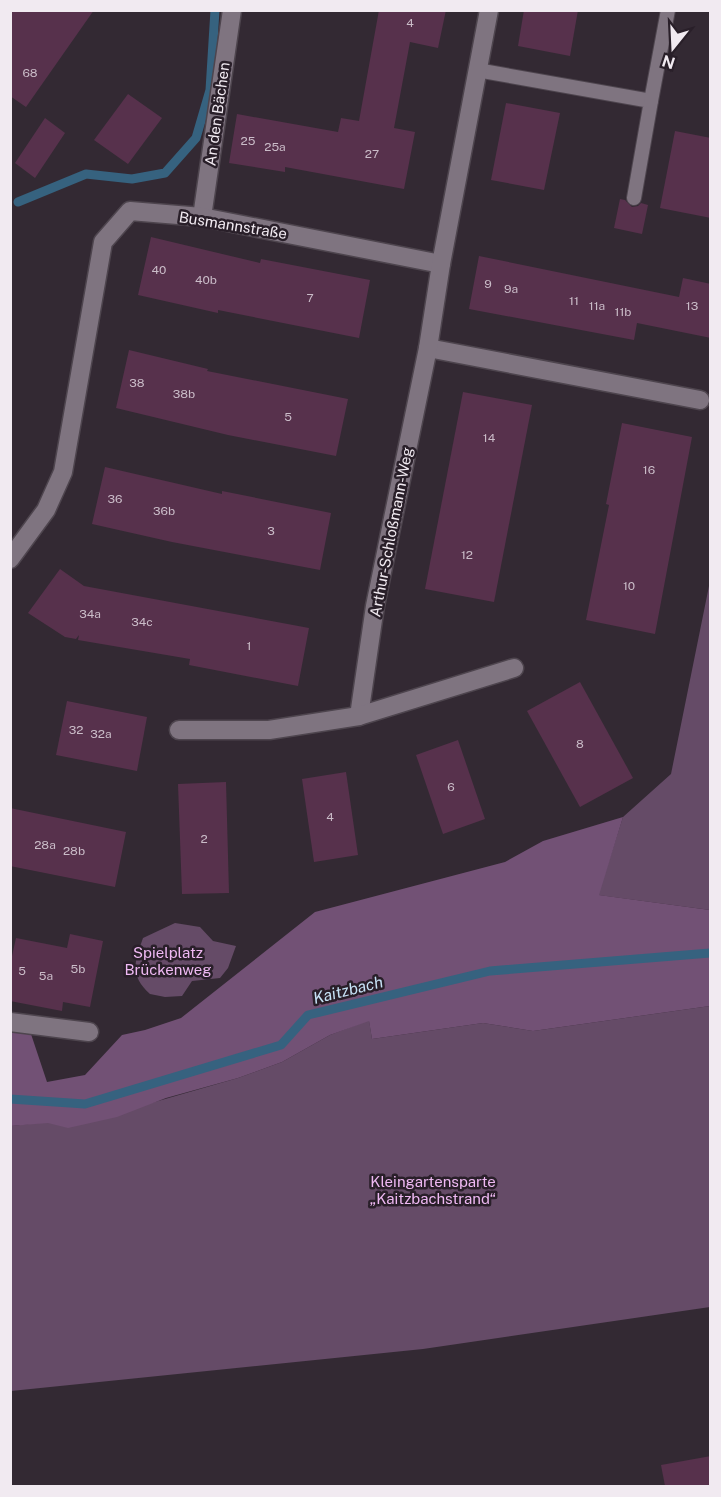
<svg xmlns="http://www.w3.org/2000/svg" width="721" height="1497" font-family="'Public Sans',sans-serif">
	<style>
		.green { fill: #654b67 }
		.forest { fill: #725175 }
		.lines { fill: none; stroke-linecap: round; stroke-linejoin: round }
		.stream { stroke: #36627f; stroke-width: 9 }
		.building { fill: #57314c }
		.lane-casing { stroke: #4e454e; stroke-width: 16 }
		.street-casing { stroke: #4e454e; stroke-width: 21 }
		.lane { stroke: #7f7480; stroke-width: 14 }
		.street { stroke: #7f7480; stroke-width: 18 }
		.labels { text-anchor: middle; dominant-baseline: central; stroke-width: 5; stroke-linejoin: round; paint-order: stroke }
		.number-label { font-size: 12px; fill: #cabcc8 }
		.street-label { font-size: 15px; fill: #f1eaf1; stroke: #291f29 }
		.park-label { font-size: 15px; fill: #efb9f3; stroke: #291f29 }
		.water-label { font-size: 16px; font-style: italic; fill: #c6e1f5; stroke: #291f29 }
	</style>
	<rect width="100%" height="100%" fill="#332933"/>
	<g class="green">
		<path d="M710,581V910L598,895L623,817L671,774Z"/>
		<path d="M175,923L200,927L213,941L236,946L228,968L220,978L192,981L182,996L165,997L150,994C129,975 135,961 143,938Z"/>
		<path d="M710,1006V1307L423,1349L11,1391V1126L48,1122L68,1127L238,1078L282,1062L330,1035L369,1020L372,1039L483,1023L533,1031Z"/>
	</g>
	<path class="forest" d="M623,817L599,895L710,910V1006L533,1031L483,1023L372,1039L369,1021L330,1035L282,1062L238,1078L166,1098L117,1117L68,1128L48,1123L11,1126V1022L28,1025L47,1082L85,1075L122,1035L145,1030L181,1018L315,912L505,862L543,841Z"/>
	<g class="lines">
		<g class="stream">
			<path d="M18,202L86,174L132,179L165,173L196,138L210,90L215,10"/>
			<path d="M10,1099L85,1104L281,1045L308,1015L490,971L710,953"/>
		</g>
	</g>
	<g class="building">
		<path d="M10,10H94L26,107L10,96Z"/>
		<path d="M379,10H446L438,48L410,42L394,128L415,132L404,189L285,167V172L229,163L237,114L338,132L341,118L359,121Z"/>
		<path d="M524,10H578L570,56L518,46Z"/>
		<path d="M128,94L162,118L128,164L94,140Z"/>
		<path d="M506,103L560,113L544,190L491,180Z"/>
		<path d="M45,118L65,133L35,178L15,163Z"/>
		<path d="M675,131L711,138V218L660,208Z"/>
		<path d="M620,199L625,200L632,207L638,206L641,203L648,205L642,234L614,228Z"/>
		<path d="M151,237L260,263L261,259L370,280L359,338L218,310V313L138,295Z"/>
		<path d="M479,256L679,297L683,278L711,284V338L637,323L634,340L469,309Z"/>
		<path d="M129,350L208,369L207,371L348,399L336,456L228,435L116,408Z"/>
		<path d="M463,392L532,405L494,602L425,589Z"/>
		<path d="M622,423L692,437L655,634L586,620L609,505L606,504Z"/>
		<path d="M105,467L222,494V491L331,513L320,570L172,542L92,524Z"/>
		<path d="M60,569L84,586L309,628L298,686L189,665L190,659L78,640L79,635L76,639L65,637L28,613Z"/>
		<path d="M580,682L633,778L580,807L527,711Z"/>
		<path d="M67,701L147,717L137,771L56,755Z"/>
		<path d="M458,740L485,819L443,834L416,755Z"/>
		<path d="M346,772L358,855L314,862L302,779Z"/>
		<path d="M226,782L229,893L182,894L178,784Z"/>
		<path d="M10,808L126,832L115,887L10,866Z"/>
		<path d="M70,934L103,941L90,1007L63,1002L62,1011L10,1001V965L16,938L67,948Z"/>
		<path d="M711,1456V1486H665L661,1465Z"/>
	</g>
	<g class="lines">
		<g class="lane-casing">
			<g id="lane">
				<path d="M477,70L651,101L634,198"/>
				<path d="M651,101L668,10"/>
			</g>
		</g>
		<g class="street-casing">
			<g id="street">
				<path d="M202,217L232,10"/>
				<path d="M428,348L700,400"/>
				<path d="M10,559L46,510L63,472L103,242L130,211L202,217L441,264"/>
				<path d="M359,716L375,606L428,348L441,264L489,10"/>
				<path d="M179,730H269L359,716L514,668"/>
				<path d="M10,1022L89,1032"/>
			</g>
		</g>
		<use href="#lane" class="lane"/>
		<use href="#street" class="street"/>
	</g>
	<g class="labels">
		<g class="number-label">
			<text x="410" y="23">4</text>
			<text x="30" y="73">68</text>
			<text x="248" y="141">25</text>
			<text x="275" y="147">25a</text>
			<text x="372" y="154">27</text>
			<text x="159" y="270">40</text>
			<text x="206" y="280">40b</text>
			<text x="488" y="284">9</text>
			<text x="511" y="289">9a</text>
			<text x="310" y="298">7</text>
			<text x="574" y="301">11</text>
			<text x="597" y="306">11a</text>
			<text x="692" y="306">13</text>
			<text x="623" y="312">11b</text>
			<text x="137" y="383">38</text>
			<text x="184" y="394">38b</text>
			<text x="288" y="417">5</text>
			<text x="489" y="438">14</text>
			<text x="649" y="470">16</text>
			<text x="115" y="499">36</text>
			<text x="164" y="511">36b</text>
			<text x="271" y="531">3</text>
			<text x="467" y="555">12</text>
			<text x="629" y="586">10</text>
			<text x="90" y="614">34a</text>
			<text x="142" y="622">34c</text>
			<text x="249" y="646">1</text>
			<text x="76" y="730">32</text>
			<text x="101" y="734">32a</text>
			<text x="580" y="744">8</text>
			<text x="451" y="787">6</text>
			<text x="330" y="817">4</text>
			<text x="204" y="839">2</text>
			<text x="45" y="845">28a</text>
			<text x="74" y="851">28b</text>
			<text x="78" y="969">5b</text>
			<text x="22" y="971">5</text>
			<text x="46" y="976">5a</text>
		</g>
		<g class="street-label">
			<text transform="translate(217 114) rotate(-82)">An den Bächen</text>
			<text transform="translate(233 225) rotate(9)">Busmannstraße</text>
			<text transform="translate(391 532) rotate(-79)">Arthur-Schloßmann-Weg</text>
		</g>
		<g class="park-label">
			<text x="168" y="952">Spielplatz<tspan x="168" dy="17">Brückenweg</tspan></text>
			<text x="433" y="1181">Kleingartensparte<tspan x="433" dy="17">„Kaitzbachstrand“</tspan></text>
		</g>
		<g class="water-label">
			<text transform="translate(348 990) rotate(-14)">Kaitzbach</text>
		</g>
	</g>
	<rect width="721" height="1497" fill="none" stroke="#f1eaf1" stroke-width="24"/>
	<g transform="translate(673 48) rotate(198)" stroke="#291f29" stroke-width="4.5" paint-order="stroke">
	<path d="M0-4.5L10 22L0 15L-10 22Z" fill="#f1eaf1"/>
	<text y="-9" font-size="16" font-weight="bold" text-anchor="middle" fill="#f1eaf1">N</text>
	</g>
</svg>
